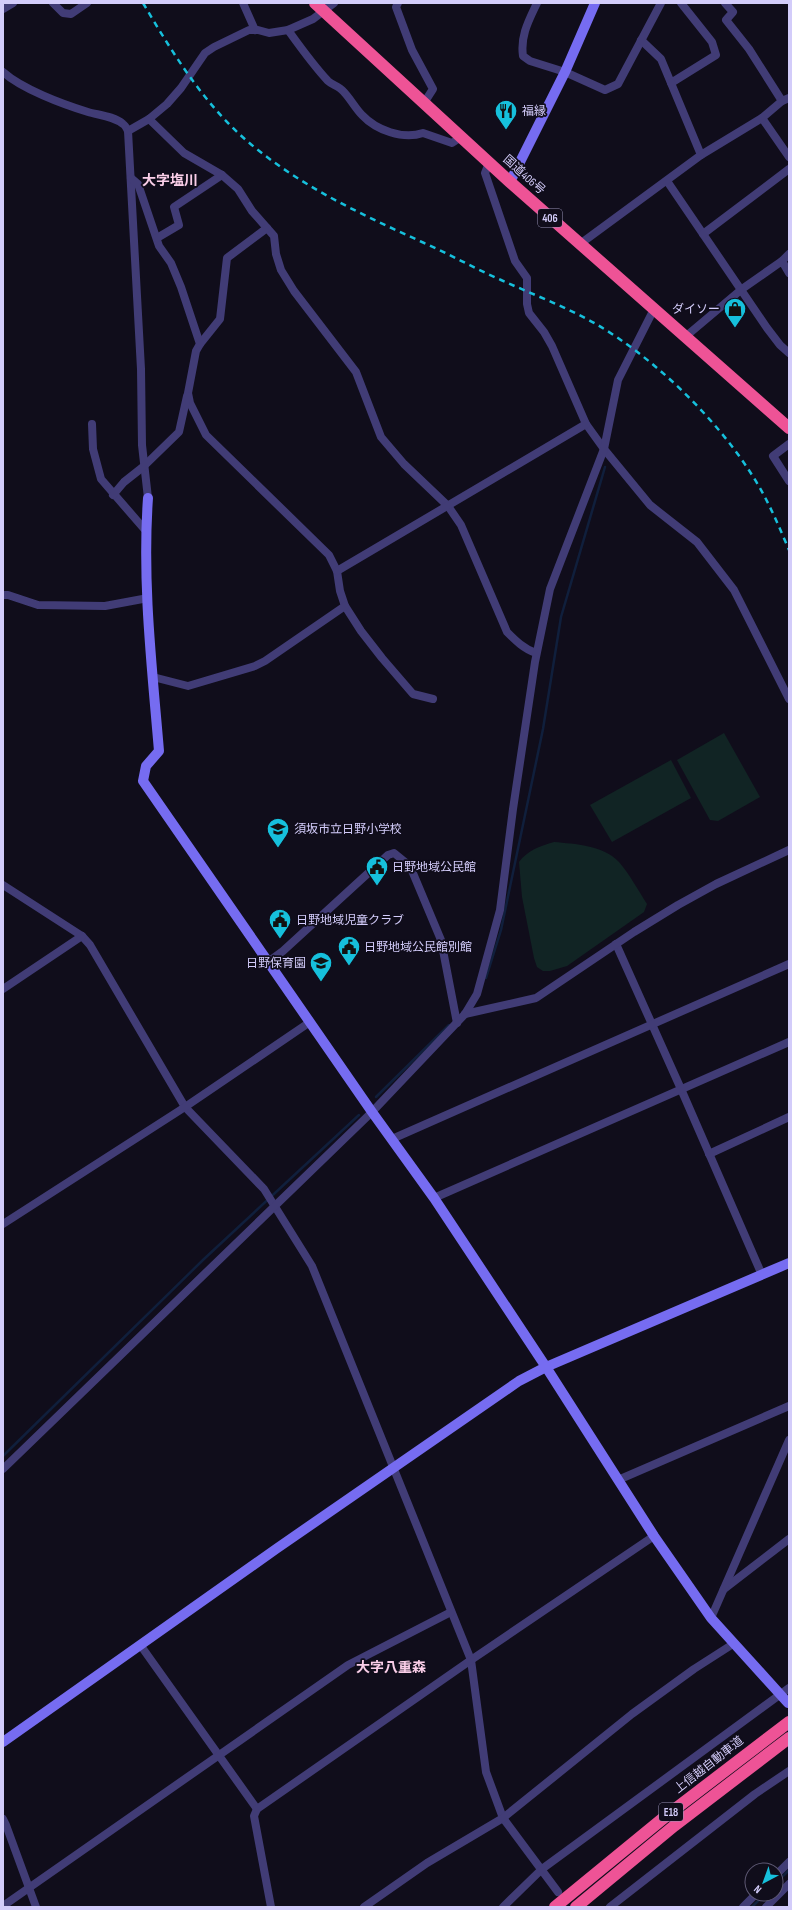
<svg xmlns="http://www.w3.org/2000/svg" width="792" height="1910" font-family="'Sofia Sans Condensed','Noto Sans JP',sans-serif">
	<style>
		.green { fill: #112424 }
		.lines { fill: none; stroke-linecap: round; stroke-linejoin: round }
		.stream { stroke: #101f3c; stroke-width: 2.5 }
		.street { stroke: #413c76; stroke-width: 8 }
		.secondary { stroke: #766cf1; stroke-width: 10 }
		.highway { stroke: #ee5396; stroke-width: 12 }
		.rail { stroke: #16c0dc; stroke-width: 2.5; stroke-dasharray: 6 5; stroke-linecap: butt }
		.labels { text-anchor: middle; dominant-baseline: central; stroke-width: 3.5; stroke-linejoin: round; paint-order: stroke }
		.shield { fill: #100d1b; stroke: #9893b7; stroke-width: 1 }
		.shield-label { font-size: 11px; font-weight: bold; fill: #d3ccfa }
		.poi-label { font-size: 12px; fill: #d3ccfa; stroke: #100d1b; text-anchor: start }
		.street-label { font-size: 12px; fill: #d3ccfa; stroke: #100d1b }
		.quarter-label { font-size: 14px; font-weight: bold; fill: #facee8; stroke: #100d1b }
	</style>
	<rect width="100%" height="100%" fill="#100d1b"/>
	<g class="green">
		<path d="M724,733L760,797L718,821L710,820L677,760Z"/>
		<path d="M671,760L691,798L612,842L590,805Z"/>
		<path d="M554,842C575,844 603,845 619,862C630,875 638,890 647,904L644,912L567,966L550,971H543L537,967L534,958L522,897L519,862C528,850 540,846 554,842Z"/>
	</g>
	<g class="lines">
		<g class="stream">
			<path d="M486,978L501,930L543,729L561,617L605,467"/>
			<path d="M376,1097L449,1025"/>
			<path d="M3,1456L204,1259L359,1115"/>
			<path d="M776,1883L789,1870"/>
			<path d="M752,1907L765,1894"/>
		</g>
		<g class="street">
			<path d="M53,3L63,13L71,14L87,3"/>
			<path d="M243,3L255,30"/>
			<path d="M398,3L396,7L412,50L433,89L424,103"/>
			<path d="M537,3C529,20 520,36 523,56L530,61L565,72L605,90L618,84L661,3"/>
			<path d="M725,3L733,12L726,20L749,49L782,101"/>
			<path d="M3,9L13,3"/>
			<path d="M288,30C301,48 313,65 328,81C332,85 339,86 343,91C350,98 355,108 362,115C376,130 403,140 423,133L452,143L461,137"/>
			<path d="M641,40L661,59L671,83L716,55L712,42L681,3"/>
			<path d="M3,72C22,89 62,104 88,112C98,115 114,116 123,124C125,125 127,129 128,131L141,369L142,445L148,498"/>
			<path d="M671,83L701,155"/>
			<path d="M762,118L789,157"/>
			<path d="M149,119L184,153L222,175L238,189L252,211L274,236L276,254L281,270L294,291L356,372L381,437L404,464L448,506L461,525L507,632C516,641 524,649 536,653"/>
			<path d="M128,131L149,119L167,104L181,88L205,53L214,47L249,30H258L269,33L288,30L313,19L334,3"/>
			<path d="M489,163L485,173L515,261L527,278V304L529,313L544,332L552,346L586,424L604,449L650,505L697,542L734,590L789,699"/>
			<path d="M131,178L138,184L159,246L171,263L181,287L200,344L196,351L188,393L190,403L206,435L329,555L337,571L340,591L345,606L361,631L382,658L413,694L433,699"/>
			<path d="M667,181L767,328L780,345L789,353"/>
			<path d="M703,234L789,169"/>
			<path d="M157,238L179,225L174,207L222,175"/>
			<path d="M580,244L701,155L762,118L782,101L789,98"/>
			<path d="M782,261L789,254"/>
			<path d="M685,337L742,289L782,261L789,273"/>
			<path d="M200,344L220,319L227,258L267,228"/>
			<path d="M92,424L93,449L101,479L146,531"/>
			<path d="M789,444L773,456L789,481"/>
			<path d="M113,495L124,482L143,467L179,432L187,396"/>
			<path d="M337,571L586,424"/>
			<path d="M3,595H8L38,605L105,606L148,598"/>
			<path d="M153,677L188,686L255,666L265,661L345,606"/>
			<path d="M3,885L82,936L90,945L185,1107L264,1189L312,1266L471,1660L486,1772L503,1818L558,1892"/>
			<path d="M616,944L681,1089L762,1275"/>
			<path d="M268,962L283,951L388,855L394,853L410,866L441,940L457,1023"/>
			<path d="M3,989L82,936"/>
			<path d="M465,1014L536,998L634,932L678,905L716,884L789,850"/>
			<path d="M392,1139L789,964"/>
			<path d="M709,1154L789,1117"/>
			<path d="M434,1198L789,1042"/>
			<path d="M3,1224L185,1107L310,1022"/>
			<path d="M3,1469L372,1112L465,1014L477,994L500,910L513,809L535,662L550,589L604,449L618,380L654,309"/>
			<path d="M618,1480L789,1406"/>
			<path d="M724,1589L789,1539"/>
			<path d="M711,1618L789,1440"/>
			<path d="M141,1646L257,1809"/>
			<path d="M3,1819L6,1825L36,1907"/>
			<path d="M776,1875L789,1862"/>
			<path d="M3,1906L348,1665L451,1612"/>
			<path d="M271,1907L254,1816L257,1809L471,1660L654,1536"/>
			<path d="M364,1907L427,1863L503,1818L632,1714L694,1669L733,1644"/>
			<path d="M503,1907L542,1869L789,1688"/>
			<path d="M610,1907L755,1794L789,1771"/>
			<path d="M743,1907L756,1894"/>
			<path d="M766,1907L789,1884"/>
		</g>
		<g class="secondary">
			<path d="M510,182L565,72L595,3"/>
			<path d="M148,498C142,582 152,667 159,751L146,766L143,781L372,1112L434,1198L546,1367L654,1536L711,1618L788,1703"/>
			<path d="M3,1742L276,1549L519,1381L546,1367L789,1263"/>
		</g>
		<g class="highway">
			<path d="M315,3L510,182L789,428"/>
			<path d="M555,1907L666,1816L789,1722"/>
			<path d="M576,1907L674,1826L789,1738"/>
		</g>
		<path class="rail" d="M143,3C175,57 208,111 258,150C308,190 365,216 422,242C449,254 474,268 501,280C532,294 566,307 596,324C654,358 716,418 752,475C767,498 778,524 789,550"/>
	</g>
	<defs>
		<g id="restaurant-pin" transform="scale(1.15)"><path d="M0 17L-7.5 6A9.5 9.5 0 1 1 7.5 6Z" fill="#16c0dc" stroke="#100d1b"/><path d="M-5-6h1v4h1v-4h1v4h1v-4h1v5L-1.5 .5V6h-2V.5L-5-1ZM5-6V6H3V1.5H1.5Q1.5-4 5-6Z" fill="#111"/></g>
		<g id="shop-pin" transform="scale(1.15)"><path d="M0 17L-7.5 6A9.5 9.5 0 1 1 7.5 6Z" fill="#16c0dc" stroke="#100d1b"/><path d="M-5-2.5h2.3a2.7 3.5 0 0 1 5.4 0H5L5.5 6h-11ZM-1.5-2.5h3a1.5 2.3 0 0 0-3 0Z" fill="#111"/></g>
		<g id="school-pin" transform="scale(1.15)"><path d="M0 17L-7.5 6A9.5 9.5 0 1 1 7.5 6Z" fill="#16c0dc" stroke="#100d1b"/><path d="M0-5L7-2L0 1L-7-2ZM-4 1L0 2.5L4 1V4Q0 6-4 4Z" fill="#111"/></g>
		<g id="civic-pin" transform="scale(1.15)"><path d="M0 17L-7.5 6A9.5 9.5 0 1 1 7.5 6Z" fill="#16c0dc" stroke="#100d1b"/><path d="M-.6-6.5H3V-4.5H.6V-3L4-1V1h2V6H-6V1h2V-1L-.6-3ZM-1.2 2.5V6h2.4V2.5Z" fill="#111"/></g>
	</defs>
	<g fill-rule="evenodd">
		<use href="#restaurant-pin" x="506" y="111"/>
		<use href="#shop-pin" x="735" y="309"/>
		<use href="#school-pin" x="278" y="829"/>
		<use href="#civic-pin" x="377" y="867"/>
		<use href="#civic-pin" x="280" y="920"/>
		<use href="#civic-pin" x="349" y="947"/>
		<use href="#school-pin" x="321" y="963"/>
	</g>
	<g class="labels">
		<g class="shield">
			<rect x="538" y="209" width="24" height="18" rx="3"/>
			<rect x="659" y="1803" width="24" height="18" rx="3"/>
		</g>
		<g class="shield-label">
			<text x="550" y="218">406</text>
			<text x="671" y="1812">E18</text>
		</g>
		<g class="poi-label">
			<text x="522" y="111">福縁</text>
			<text x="720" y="309" text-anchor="end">ダイソー</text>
			<text x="294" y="829">須坂市立日野小学校</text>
			<text x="392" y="867">日野地域公民館</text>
			<text x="296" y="920">日野地域児童クラブ</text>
			<text x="364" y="947">日野地域公民館別館</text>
			<text x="306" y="963" text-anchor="end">日野保育園</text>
		</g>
		<g class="street-label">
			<text transform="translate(524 175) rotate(42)">国道406号</text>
			<text transform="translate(709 1765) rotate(-38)">上信越自動車道</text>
		</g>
		<g class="quarter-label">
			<text x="170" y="180">大字塩川</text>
			<text x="391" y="1667">大字八重森</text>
		</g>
	</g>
	<rect width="792" height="1910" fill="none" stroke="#d3ccfa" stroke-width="8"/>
	<g transform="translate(764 1882) rotate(221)"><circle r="19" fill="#100d1b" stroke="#5e5974"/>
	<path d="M0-3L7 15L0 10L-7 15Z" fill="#16c0dc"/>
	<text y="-6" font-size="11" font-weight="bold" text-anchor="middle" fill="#d3ccfa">N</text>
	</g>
</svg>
